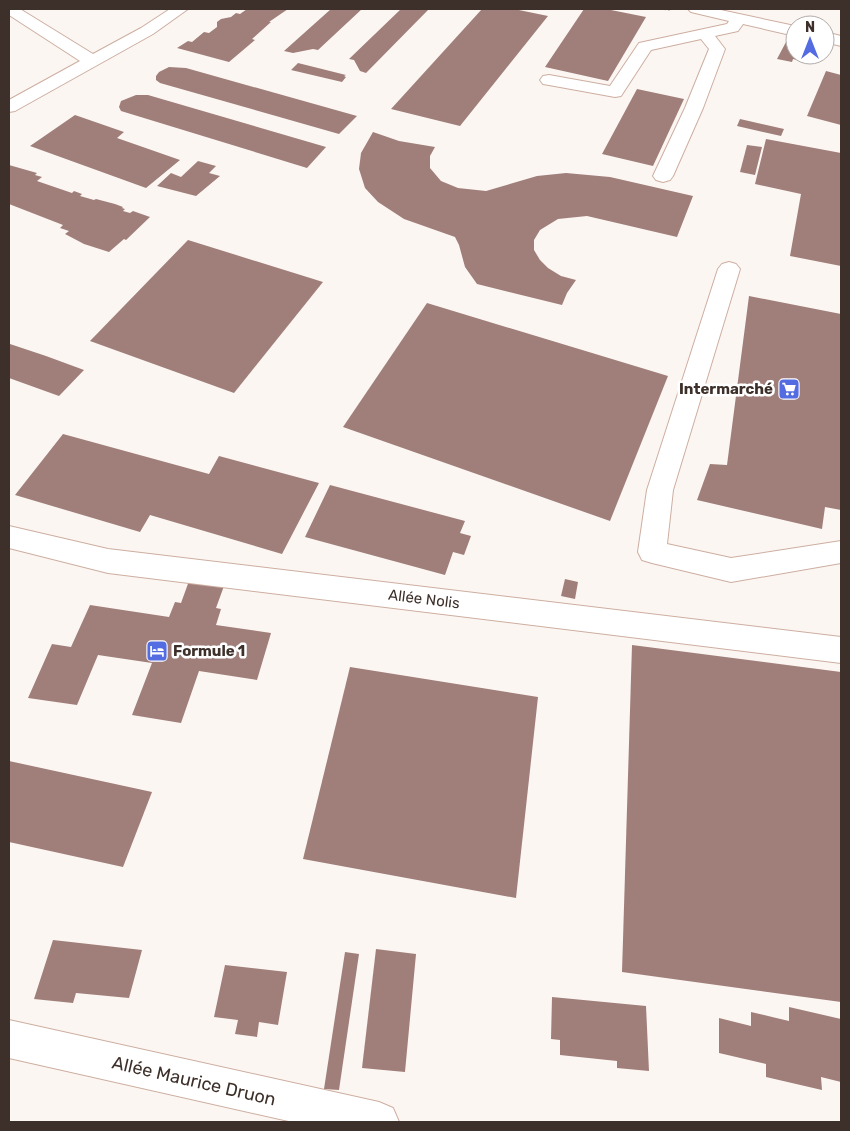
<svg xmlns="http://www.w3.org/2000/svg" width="850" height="1131" font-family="Rubik,sans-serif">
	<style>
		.building { fill: #a07f7a }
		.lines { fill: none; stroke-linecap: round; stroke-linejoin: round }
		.minor-casing { stroke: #cdaea0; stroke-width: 2 }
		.path { stroke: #b8b0ac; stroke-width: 2; stroke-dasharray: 2 2; stroke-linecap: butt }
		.minor { fill: #fff; fill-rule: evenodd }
		.labels { text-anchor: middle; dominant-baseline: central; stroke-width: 5; stroke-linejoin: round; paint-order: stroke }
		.poi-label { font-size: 15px; font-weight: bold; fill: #3d302a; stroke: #fff; text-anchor: end }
		.street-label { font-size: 15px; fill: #3d302a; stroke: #fff }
		.near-street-label { font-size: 18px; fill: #3d302a; stroke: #fff }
	</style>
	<rect width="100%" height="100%" fill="#fcf6f3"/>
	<g class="building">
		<path d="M247,9H288L269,22H271L252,39L255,40L229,62L177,48L188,41L192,42L204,32L209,33L217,27V22L221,19L231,17L236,13L240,14Z"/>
		<path d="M331,9H362L318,50L313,49L293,53L284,51Z"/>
		<path d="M401,9H429L366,73L360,71L354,60L349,59Z"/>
		<path d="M482,9H514L548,16L460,126L391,109Z"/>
		<path d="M584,9H606L646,17L608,81L545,67Z"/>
		<path d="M786,42L795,44V55H807L804,62L793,59L792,62L777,59Z"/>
		<path d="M298,63L346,75L344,76L346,77L342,82L291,70Z"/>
		<path d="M169,67L186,68L357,116L339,134L160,83L156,80V76L159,72Z"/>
		<path d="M826,71L841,75V125L807,116Z"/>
		<path d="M637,89L684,99L653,166L602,154Z"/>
		<path d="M136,95H148L326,147L307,168L121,111L119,107L121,101Z"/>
		<path d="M75,115L124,132L117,138L180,160L146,188L30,146Z"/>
		<path d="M740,119L784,129L781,136L737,126Z"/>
		<path d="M373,132L399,141L435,147L430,156V168L441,181L458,188L486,191L537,176L566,173L610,177L693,196L677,237L587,216L558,219L540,230L534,240V250L540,260L548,268L561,276L576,280L567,293L562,305L477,284L465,267L459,245L455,237L404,219L378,202L365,188L359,169L361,153Z"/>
		<path d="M766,139L841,153V266L790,256L801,194L755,184Z"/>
		<path d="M747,145L762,147L755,175L740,172Z"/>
		<path d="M198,161L216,166L209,173L220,176L196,196L157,186L171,173L181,177Z"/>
		<path d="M9,165L37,173L35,175L42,177L37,181L72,193L74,191L82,194L80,196L94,200L96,199L115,204L123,207L122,208L125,209L123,211L130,213L133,211L150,217L126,240L124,239L109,252L84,244L65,234L69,231L60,228L63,225L9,204Z"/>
		<path d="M188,240L323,282L234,393L90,341Z"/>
		<path d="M749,296L841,314V510L825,507L822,529L697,500L710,464L727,465Z"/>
		<path d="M427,303L668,376L610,521L343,427Z"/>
		<path d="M10,344L46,356L84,370L59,396L9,378Z"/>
		<path d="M63,434L209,474L219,456L319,483L282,554L150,515L140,532L15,495Z"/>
		<path d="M330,485L465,521L460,533L471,536L464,555L453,552L445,575L305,537Z"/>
		<path d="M565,579L578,582L575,599L561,596Z"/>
		<path d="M189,581L224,586L216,608L221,609L216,625L271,633L257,680L199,671L181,723L132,715L152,663L98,655L77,705L28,698L52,644L71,647L90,605L169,617L175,602L181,603Z"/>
		<path d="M632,645L841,672V1002L622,972Z"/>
		<path d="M350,667L538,697L516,898L303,859Z"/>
		<path d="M9,761L152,792L123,867L9,842Z"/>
		<path d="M53,940L142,950L129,998L76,993L73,1003L34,999Z"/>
		<path d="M376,949L416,954L405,1072L362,1068Z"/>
		<path d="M345,952L359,954L339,1090L324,1089Z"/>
		<path d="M225,965L287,972L278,1025L259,1022L257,1037L235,1034L238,1020L214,1017Z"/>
		<path d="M552,997L646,1006L649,1071L617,1068V1061L560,1055V1040L551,1039Z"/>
		<path d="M789,1007L841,1019V1082L821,1077L822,1090L766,1077V1064L719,1053V1018L751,1026V1012L789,1021Z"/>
	</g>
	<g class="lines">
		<g class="minor-casing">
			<g id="minor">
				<path d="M9,9H20L93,54L141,28L170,9H188L153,34L15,111L9,112V100L80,61L9,15Z"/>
				<path d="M688,9H716L795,26V36L743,24L738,31L715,36L725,49L703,108L673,176L670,180L663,182L656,180L653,176L685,108L709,49L701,39L651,50L621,96L615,97L549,85L543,84L540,80L543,76L549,75L610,86L639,43L727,24L729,21L691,12Z"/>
				<path d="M825,32L841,36V46L825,42Z"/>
				<path d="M729,262L736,264L740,269L673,490L667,544L731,558L841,541V563L731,582L652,563L642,560L638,552L647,490L718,269L722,264Z"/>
				<path d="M9,526L108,549L841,637V663L108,573L9,548Z"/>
				<path d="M9,1020L379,1102L393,1108L399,1122H293L9,1058Z"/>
			</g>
		</g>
		<path class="path" d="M664,9L672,10"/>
		<use href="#minor" class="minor"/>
	</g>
	<defs>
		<g id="supermarket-square" transform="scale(1.125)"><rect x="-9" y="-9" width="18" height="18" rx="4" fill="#536ce1" stroke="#fff"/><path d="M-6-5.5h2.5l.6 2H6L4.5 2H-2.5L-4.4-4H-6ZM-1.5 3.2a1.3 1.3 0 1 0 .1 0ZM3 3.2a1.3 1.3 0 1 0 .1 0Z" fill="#fff"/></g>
		<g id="hotel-square" transform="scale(1.125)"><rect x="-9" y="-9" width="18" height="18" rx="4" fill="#536ce1" stroke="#fff"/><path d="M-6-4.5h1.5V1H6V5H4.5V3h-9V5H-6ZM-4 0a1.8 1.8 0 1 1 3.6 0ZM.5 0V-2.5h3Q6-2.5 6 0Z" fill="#fff"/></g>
	</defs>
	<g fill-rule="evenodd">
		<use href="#supermarket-square" x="789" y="389"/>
		<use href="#hotel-square" x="157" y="651"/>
	</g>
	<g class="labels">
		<g class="poi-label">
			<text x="773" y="389">Intermarché</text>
			<text x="173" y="651" text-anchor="start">Formule 1</text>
		</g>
		<g class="street-label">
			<text transform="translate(424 599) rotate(7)">Allée Nolis</text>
		</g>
		<g class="near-street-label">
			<text transform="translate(194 1081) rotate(13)">Allée Maurice Druon</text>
		</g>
	</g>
	<rect width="850" height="1131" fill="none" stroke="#3d302a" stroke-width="20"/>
	<g transform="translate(810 40)"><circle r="24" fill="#ffffff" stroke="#b1acaa"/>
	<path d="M0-4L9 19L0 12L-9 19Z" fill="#536ce1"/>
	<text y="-8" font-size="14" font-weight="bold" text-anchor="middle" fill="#3d302a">N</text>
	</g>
</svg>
